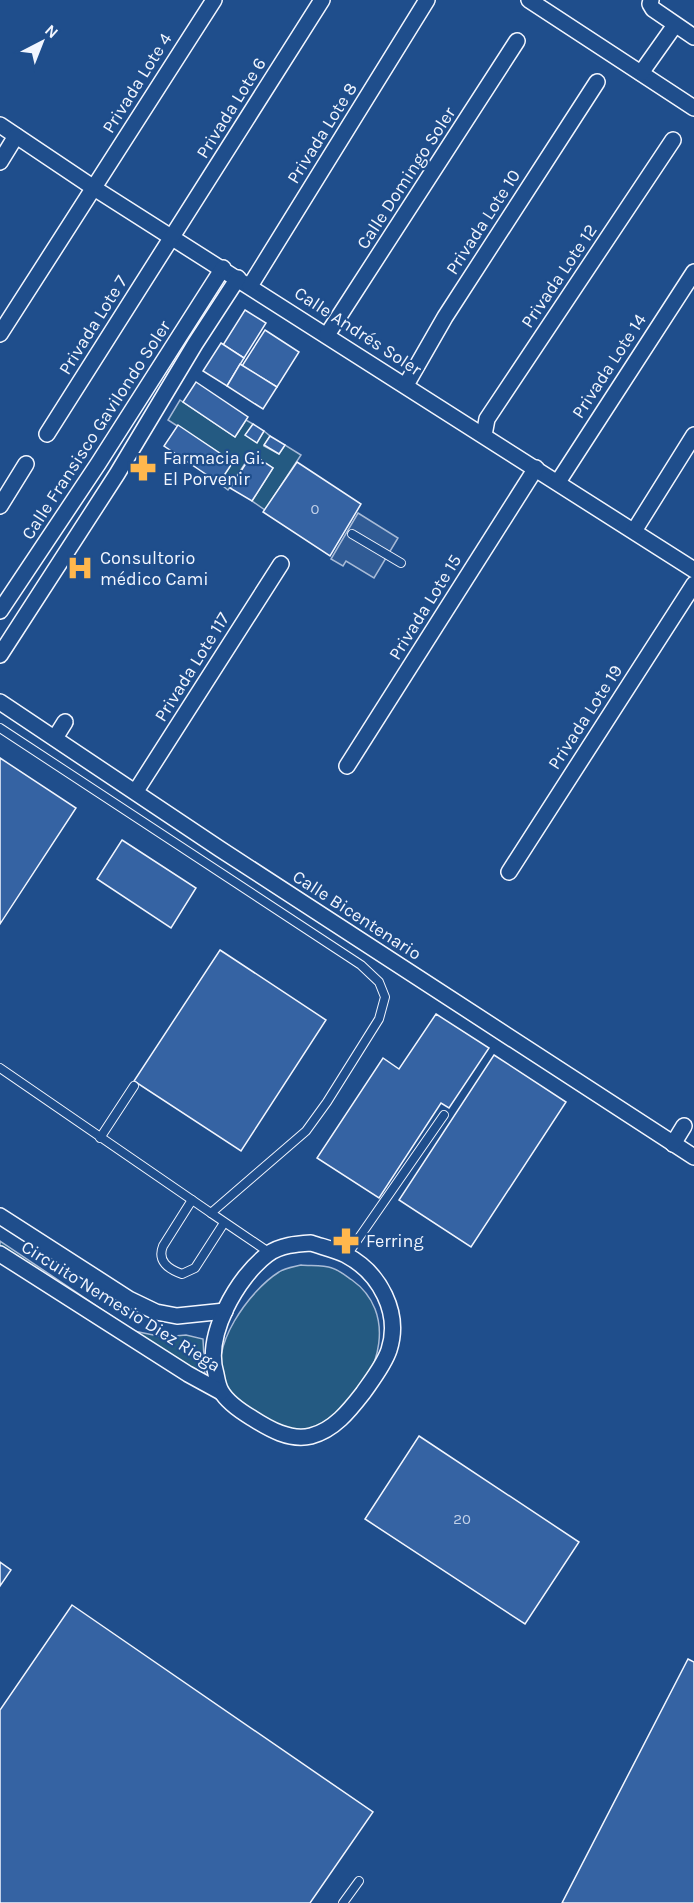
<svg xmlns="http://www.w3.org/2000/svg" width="694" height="1903" font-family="Karla,sans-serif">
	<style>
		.green { fill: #245a82; stroke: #a8bbd7; stroke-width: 1.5 }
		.parking { fill: #305b95; stroke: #a8bbd7; stroke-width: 1.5 }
		.building { fill: #3563a3; stroke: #f2f6ff; stroke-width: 1.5 }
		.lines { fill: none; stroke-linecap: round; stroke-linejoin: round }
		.service-casing { stroke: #f2f6ff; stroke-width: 10 }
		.minor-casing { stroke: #f2f6ff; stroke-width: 18 }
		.service { stroke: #1f4e8c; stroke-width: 8 }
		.minor { stroke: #1f4e8c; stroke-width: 15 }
		.labels { text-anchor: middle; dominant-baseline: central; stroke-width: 4.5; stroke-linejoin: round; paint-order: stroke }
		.number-label { font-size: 15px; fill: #c3d1e8 }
		.street-label { font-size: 18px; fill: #f2f6ff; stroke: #1f4e8c }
		.poi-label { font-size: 18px; fill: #f2f6ff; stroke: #1f4e8c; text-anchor: start }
	</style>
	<rect width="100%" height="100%" fill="#1f4e8c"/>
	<g class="green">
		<path d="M180,400L235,437L246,420L253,424L246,435L257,442L264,431L270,436L264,446L279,454L285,445L301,455L265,510L252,501L273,468L251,454L228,490L219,483L233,462L168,420Z"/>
		<path d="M0,1241L134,1331L163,1337L186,1335L203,1339L205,1378L0,1255Z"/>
		<path d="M301,1265C310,1266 323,1265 332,1268C339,1270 346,1276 352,1280C397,1312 381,1375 344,1406C337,1413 328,1423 319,1427C304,1433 289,1431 275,1426C267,1424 255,1423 250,1416C242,1407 230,1395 224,1384C207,1348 250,1290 279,1272C285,1268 293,1267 301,1265Z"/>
	</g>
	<path class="parking" d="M358,513L398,538L374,578L346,561L343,566L331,559Z"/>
	<g class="building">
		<path d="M245,310L266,323L244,358L223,345Z"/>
		<path d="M265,330L299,352L277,387L242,366Z"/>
		<path d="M221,343L244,358L227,386L203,371Z"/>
		<path d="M240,364L277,387L263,409L227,386Z"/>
		<path d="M196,382L248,417L235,437L183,402Z"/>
		<path d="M253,424L264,431L257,443L245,435Z"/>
		<path d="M178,425L233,462L219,483L164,446Z"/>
		<path d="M270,436L285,445L279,454L264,445Z"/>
		<path d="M252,454L273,468L252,501L230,488Z"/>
		<path d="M297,462L361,504L330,556L263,512Z"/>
		<path d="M0,758L76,808L0,924Z"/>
		<path d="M122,840L196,888L171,928L97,879Z"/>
		<path d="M220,950L326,1020L241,1151L134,1081Z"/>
		<path d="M436,1014L489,1048L449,1108L441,1103L379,1198L317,1158L383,1058L399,1069Z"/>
		<path d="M494,1055L566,1102L471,1247L399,1200Z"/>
		<path d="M419,1436L579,1542L525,1624L365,1519Z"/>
		<path d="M0,1562L11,1570L0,1586Z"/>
		<path d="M72,1605L373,1812L310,1903H0V1710Z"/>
		<path d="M688,1659L694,1662V1903H562Z"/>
	</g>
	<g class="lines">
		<g class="service-casing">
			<g id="service">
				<path d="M352,534L401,563"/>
				<path d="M0,728L361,965L379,982L385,997L379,1019L327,1102L306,1131L211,1213L0,1068"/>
				<path d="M100,1138L134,1086"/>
				<path d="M192,1200L163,1246C157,1261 168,1269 182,1274L195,1268L224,1223"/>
				<path d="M211,1213L270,1253"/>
				<path d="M347,1255L444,1115"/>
				<path d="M343,1903L359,1881"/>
			</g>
		</g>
		<g class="minor-casing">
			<g id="minor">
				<path d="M529,0L694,108"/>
				<path d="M651,0L650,4L653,9L694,37"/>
				<path d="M641,73L675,25"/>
				<path d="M0,125L94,188L694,570"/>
				<path d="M0,162L16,136"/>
				<path d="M250,286L427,0"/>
				<path d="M0,334L214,0"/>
				<path d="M327,335L517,41"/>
				<path d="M406,385L445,317L597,82"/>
				<path d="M47,434L322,0"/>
				<path d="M484,435L487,419L673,140"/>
				<path d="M558,482L694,272"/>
				<path d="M0,506L26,464"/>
				<path d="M634,531L694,435"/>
				<path d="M0,611L98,464L223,268"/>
				<path d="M0,655L117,474L195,344L238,278"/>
				<path d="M0,702L220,849L694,1157"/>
				<path d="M55,738L65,722"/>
				<path d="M347,766L536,468"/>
				<path d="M136,791L281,564"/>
				<path d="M509,872L694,584"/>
				<path d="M673,1144L684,1126"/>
				<path d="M0,1216L129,1299L156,1312L177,1316L225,1311"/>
				<path d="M311,1243C323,1247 336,1250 346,1255C380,1273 401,1313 389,1350C384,1365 372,1380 363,1393C349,1411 334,1430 311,1436C290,1441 269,1429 252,1418C242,1412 227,1402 221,1391C218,1386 217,1379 216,1374C204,1336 237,1277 268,1254C281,1245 296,1244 311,1243Z"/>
				<path d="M0,1254L188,1374L221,1392"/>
			</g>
		</g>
		<use href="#service" class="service"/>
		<use href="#minor" class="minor"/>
	</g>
	<defs>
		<g id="pharmacy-bare" transform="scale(2.07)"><path d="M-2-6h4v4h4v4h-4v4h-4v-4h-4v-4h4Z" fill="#ffb74d" stroke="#1f4e8c" stroke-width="2.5" paint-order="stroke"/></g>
		<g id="hospital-bare" transform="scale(2.07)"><path d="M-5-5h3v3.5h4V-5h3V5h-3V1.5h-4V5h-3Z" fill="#ffb74d" stroke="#1f4e8c" stroke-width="2.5" paint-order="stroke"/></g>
	</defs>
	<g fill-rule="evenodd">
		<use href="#pharmacy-bare" x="143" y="468"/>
		<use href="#hospital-bare" x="80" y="568"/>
		<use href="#pharmacy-bare" x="346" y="1241"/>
	</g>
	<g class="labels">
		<g class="number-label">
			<text x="315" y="509">0</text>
			<text x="462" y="1519">20</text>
		</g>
		<g class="street-label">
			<text transform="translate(137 83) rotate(-58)">Privada Lote 4</text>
			<text transform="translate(231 108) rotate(-58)">Privada Lote 6</text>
			<text transform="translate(322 133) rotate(-58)">Privada Lote 8</text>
			<text transform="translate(406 178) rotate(-57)">Calle Domingo Soler</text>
			<text transform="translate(483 222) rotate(-57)">Privada Lote 10</text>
			<text transform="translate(559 276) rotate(-56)">Privada Lote 12</text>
			<text transform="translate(93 325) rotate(-58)">Privada Lote 7</text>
			<text transform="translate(358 331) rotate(33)">Calle Andrés Soler</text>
			<text transform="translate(609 366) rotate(-57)">Privada Lote 14</text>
			<text transform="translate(96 430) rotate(-57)">Calle Fransisco Gavilondo Soler</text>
			<text transform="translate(425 607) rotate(-58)">Privada Lote 15</text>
			<text transform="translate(192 667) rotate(-58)">Privada Lote 117</text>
			<text transform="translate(585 717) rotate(-57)">Privada Lote 19</text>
			<text transform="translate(357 915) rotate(33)">Calle Bicentenario</text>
			<text transform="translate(121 1306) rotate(32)">Circuito Nemesio Diez Riega</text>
		</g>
		<g class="poi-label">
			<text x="163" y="458">Farmacia Gi.<tspan x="163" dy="21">El Porvenir</tspan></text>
			<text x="100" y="558">Consultorio<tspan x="100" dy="21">médico Cami</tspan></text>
			<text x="366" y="1241">Ferring</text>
		</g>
	</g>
	<g transform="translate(42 42) rotate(42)" stroke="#1f4e8c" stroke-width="4.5" paint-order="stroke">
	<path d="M0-4.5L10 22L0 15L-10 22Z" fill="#f2f6ff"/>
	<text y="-9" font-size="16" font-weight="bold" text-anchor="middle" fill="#f2f6ff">N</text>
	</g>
</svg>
